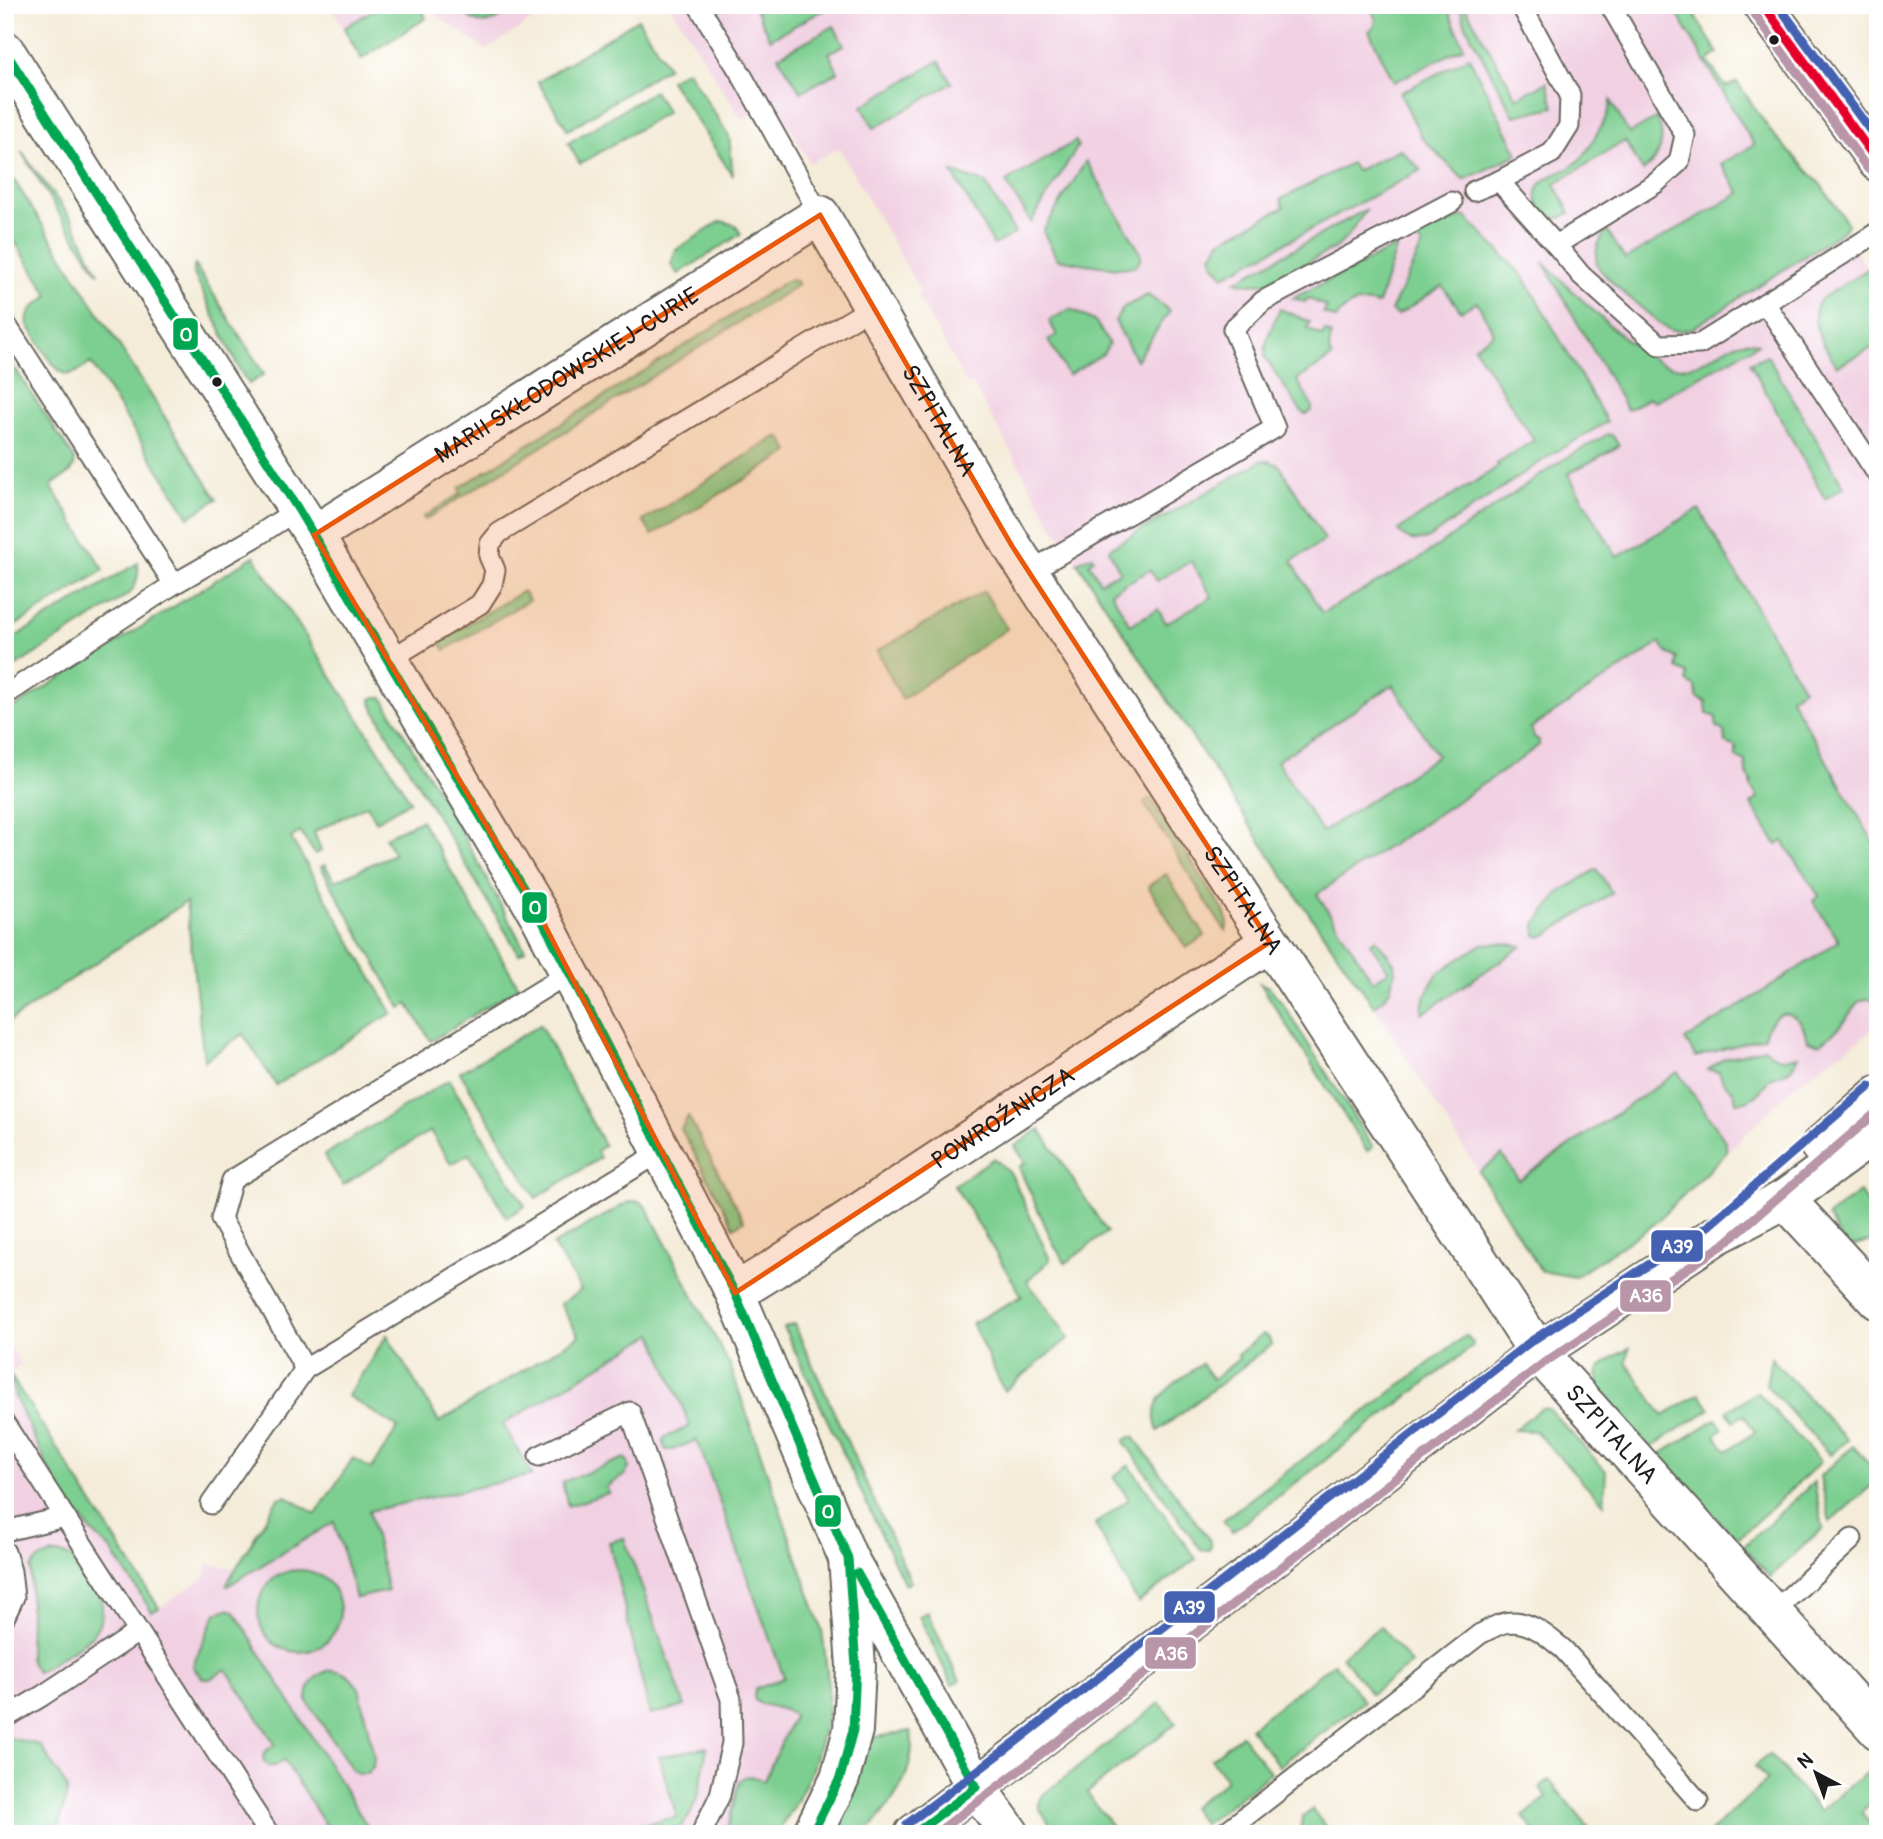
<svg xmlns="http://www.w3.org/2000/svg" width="1883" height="1839" font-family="Pangolin,sans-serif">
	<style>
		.built { fill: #f1d0e2 }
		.green { fill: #7dcf91; stroke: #4c7656; stroke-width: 2; fill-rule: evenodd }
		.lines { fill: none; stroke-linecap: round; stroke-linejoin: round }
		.service-casing { stroke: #68655e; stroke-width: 23 }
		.minor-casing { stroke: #68655e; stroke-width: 42 }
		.tertiary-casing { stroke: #68655e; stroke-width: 42 }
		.service { stroke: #fff; stroke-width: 19 }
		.minor { stroke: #fff; stroke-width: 38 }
		.tertiary { stroke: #fff; stroke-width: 38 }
		.bus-1-casing { stroke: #fff; stroke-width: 14 }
		.bus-2-casing { stroke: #fff; stroke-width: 14 }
		.bus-3-casing { stroke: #fff; stroke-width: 14 }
		.bus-4-casing { stroke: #fff; stroke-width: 14 }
		.bus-1 { stroke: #00a651; stroke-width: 9 }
		.bus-2 { stroke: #b895a7; stroke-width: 9 }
		.bus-3 { stroke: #4562b2; stroke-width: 9 }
		.bus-4 { stroke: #e4002b; stroke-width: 9 }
		.marked { fill: #e8590c; fill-opacity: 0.2; stroke: #e8590c; stroke-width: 5; stroke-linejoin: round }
		.bus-dot { fill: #1c1c1c; stroke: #fff; stroke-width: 2.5 }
		.labels { text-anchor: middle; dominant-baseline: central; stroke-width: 7; stroke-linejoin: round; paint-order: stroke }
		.street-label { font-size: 24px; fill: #1c1c1c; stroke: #fff }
		.line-badge { stroke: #fff; stroke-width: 2.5 }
		.badge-label { font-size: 19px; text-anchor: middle; font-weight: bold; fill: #fff }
	</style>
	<rect width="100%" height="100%" fill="#fff"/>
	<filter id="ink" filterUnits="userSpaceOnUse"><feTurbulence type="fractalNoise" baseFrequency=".0143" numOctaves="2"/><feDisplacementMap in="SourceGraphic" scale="14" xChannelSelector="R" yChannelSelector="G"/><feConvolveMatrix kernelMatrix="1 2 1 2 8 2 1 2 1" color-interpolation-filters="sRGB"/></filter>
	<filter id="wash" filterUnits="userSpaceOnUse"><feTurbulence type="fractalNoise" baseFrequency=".00686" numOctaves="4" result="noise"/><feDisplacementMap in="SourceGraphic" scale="28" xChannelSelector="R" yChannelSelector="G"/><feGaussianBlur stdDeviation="1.57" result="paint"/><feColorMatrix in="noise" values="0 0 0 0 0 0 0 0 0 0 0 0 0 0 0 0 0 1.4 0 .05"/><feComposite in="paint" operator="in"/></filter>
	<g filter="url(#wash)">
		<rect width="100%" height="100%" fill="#f4ecd8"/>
		<g class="built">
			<path d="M331,5H414L350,40Z"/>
			<path d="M422,5H556L486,50Z"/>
			<path d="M670,5H1680L1721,88L1740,95L1808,176L1842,232L1878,284V1026L1794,1086L1653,1225L1575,1277L1541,1271L1374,1006L1296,895L1055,529L972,383L967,385L944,343L917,295L921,292L839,148L810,163L775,102L742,120Z"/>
			<path d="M661,1311L821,1674L740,1834H5V1339L21,1365L9,1374L159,1608L206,1576L208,1564L235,1568Z"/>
		</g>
		<g class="green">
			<path d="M381,5H420L426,18L361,59L344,28Z"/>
			<path d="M459,5L464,13L479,5H522C499,19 477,36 459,5Z"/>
			<path d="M762,5H823L826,9L770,39L756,11Z"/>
			<path d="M1370,5H1446L1464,47L1394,82L1369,31L1374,27L1376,20Z"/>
			<path d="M1459,5H1464L1517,98L1547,82L1554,107L1514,116L1466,26Z"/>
			<path d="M1672,5H1688L1718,53L1708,61L1726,87L1737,82L1772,133L1821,185L1848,224L1842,232L1691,329L1680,331L1671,330L1664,327C1651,315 1604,279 1598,266C1593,254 1599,240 1607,230L1625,259L1740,193L1721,164L1754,145Z"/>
			<path d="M638,19L668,67L568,130L538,82Z"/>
			<path d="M834,26L844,45L829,53L838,72L801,92L778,56Z"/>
			<path d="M1469,57L1518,154L1464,180L1422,138L1400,93Z"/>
			<path d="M939,61L952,83L874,128L862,106Z"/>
			<path d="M687,70L729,136L733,176L670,80Z"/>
			<path d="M654,91L667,112L580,164L568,143Z"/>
			<path d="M1611,101L1629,134L1657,118C1667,137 1660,159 1643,171L1625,141L1555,184L1570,213C1565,216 1560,219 1554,218C1543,217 1533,200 1538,189C1542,177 1559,174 1569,168C1585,158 1587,151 1596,135C1602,124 1610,114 1611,101Z"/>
			<path d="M1076,141L1078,146L1031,222L1006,182Z"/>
			<path d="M1400,149L1421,170L1224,276L1214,265L1212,256L1220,241L1284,207L1281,199L1351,163L1356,171Z"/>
			<path d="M21,151L73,221L99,274L60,215Z"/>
			<path d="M1086,161L1139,250C1141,256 1142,261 1136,265C1123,273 1073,261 1057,259L1043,231Z"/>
			<path d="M5,166L217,499L189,517L91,363C85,366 74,376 66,374C54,372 35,336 28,325C25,309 38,304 49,296L5,226Z"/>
			<path d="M952,172L985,183L1015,233L994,245Z"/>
			<path d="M1367,209L1347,237L1337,247L1267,283L1249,284L1236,281Z"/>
			<path d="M1465,216L1524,277L1607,422L1552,454L1427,539C1414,542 1406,541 1398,530L1498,467L1497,464L1534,440L1474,347L1494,333L1477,302L1461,311L1442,286L1398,315L1391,311L1422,246L1416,238L1424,232Z"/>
			<path d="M721,221L735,225L741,234L678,274L671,264L676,250Z"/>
			<path d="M1397,246L1378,304C1360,300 1346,303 1336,319L1323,313L1327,307L1308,298L1305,302L1293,298Z"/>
			<path d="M1543,262C1570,287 1640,362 1673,367C1705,373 1733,331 1758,344L1654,402L1649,398L1627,410Z"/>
			<path d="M195,265L264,374L249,384L240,371L193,272Z"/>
			<path d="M1875,268L1878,273V345L1837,366C1825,346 1805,321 1821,299L1868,269Z"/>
			<path d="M788,280L796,281L798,285L425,520L423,517L461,493L459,488Z"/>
			<path d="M1148,295L1170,311L1136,360L1115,321L1124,307Z"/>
			<path d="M1070,309L1096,322L1109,344L1103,354L1068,375L1048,340L1057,335L1049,321Z"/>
			<path d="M1280,309L1310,322L1307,328L1322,336L1325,331L1331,334L1329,351L1332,357L1297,380L1312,406V410L1308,414H1304L1300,410L1265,357C1265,339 1273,324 1280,309Z"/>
			<path d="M1767,355L1844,487L1825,499L1750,363Z"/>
			<path d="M5,356L8,358L74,458C77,472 63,477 53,484L52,488L104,570L5,632Z"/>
			<path d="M1608,434L1613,436L1619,446L1568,474L1617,557L1699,509L1803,688L1790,697L1878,850V998L1875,1000L1865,999L1858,1002L1841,1026L1820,1044L1808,1041C1802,1008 1772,1003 1764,1037L1696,1057L1685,1040L1770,987L1839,941L1813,901L1819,896L1783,841L1777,845L1751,804L1758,798L1750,784L1752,782L1746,772L1745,761L1736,757V747L1726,743L1725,732L1716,727V717L1707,713L1706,702L1697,698L1696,687L1687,682V673L1677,668V658L1667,653L1660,643L1531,728L1534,737L1539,740V745L1518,761L1317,894L1373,981L1389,971L1370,943L1376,939L1394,963L1395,972L1389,991L1384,999L1374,1006L1296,895L1077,562L1092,556L1094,559L1089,563L1100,582L1120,572L1109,550L1110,548L1263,460L1272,462L1280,466L1325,540L1292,561L1322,613L1413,563L1561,461ZM1191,561L1212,597L1166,623L1158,609L1130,625L1111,592L1150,570L1157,581ZM1393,685L1437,756L1322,832L1277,761Z"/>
			<path d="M780,436L790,452L652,535L643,521L774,438Z"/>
			<path d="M254,556L388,764L410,801L376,821L367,805L314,832L321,851L315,854L300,832L291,838L392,1013L276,1085L243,1034L204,1061L186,902L5,1024V713Z"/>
			<path d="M138,563C139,575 137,584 129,594L5,673V643Z"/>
			<path d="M523,591L529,600L445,650L439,641Z"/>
			<path d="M984,591L1007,629L902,699L877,651Z"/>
			<path d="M376,697H382L454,818L525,950L519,954L385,729L371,703V699Z"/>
			<path d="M1147,799H1151L1224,911L1228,923L1226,931L1221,925L1144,803Z"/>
			<path d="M421,820L519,987L431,1041L408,1004L401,1008L321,867L325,865L335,881L394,854L385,837Z"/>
			<path d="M1597,869L1612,893L1546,935L1541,937L1536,935V924L1560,892Z"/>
			<path d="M1166,874L1205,936L1186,948L1148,886Z"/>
			<path d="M1501,943L1522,946L1422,1014L1423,1003L1429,988L1438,973L1482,944Z"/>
			<path d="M1260,983L1269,987L1281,1001L1373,1147L1367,1151Z"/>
			<path d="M540,1025L604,1145L597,1151L600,1158L536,1198L460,1072Z"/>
			<path d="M1764,1048C1776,1059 1782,1060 1798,1056C1791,1074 1785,1072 1769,1078C1762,1091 1751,1103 1736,1102L1734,1092L1723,1082L1719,1072L1708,1070L1723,1059Z"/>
			<path d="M1678,1072L1725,1141L1727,1152L1653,1225L1575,1277L1541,1271L1479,1172L1502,1155L1519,1180Z"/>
			<path d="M449,1080L525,1206L507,1217L469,1154L451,1164L430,1131L343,1185L324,1155Z"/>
			<path d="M688,1116L744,1221L734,1227L681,1129Z"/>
			<path d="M1040,1129L1107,1232L1066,1263L1055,1247L1020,1170V1166L1025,1163L1015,1146Z"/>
			<path d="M994,1158L1011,1174L1050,1260L1027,1281L1069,1338L1004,1391L972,1323L1022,1296L954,1185Z"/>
			<path d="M1860,1192L1878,1218V1239L1855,1246L1846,1247L1828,1217L1835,1210Z"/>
			<path d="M636,1201L641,1202L647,1208L730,1366L822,1630L828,1679V1712L811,1773L794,1807L776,1834H720C721,1832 727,1828 728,1826C733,1817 736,1781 743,1778C749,1774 759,1778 764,1781L794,1715C788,1712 783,1709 777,1708C766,1704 748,1706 756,1689L784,1678L697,1440L672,1450H666C663,1445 662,1442 664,1438L690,1426L653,1334L503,1424L532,1475L369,1511L388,1591L356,1598L334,1522L234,1582L228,1586L226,1585L278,1498L286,1496L316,1514L353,1458L371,1469L398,1428L348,1396L387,1335L439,1422L579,1336L560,1304L581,1290L553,1245L627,1203Z"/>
			<path d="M794,1324L911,1582L905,1585L784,1328Z"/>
			<path d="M1263,1334L1269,1338L1271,1345L1158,1431C1144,1397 1178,1382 1201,1364L1213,1379L1239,1359L1237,1355Z"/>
			<path d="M1466,1335L1473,1342L1472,1347L1232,1532L1223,1520Z"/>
			<path d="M1629,1348L1626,1362L1663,1416L1699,1394L1710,1409L1650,1448L1602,1393C1587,1366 1609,1361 1629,1348Z"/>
			<path d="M1771,1358L1847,1440L1830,1455L1766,1385Z"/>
			<path d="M9,1373L159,1608L152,1612L111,1550L92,1532L67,1500L49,1470L16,1399Z"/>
			<path d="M1757,1392L1821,1462L1736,1540L1658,1456L1716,1419L1723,1429L1715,1435L1727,1451L1755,1432L1744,1415L1734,1421L1727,1411Z"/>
			<path d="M1541,1408L1549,1409L1606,1471L1604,1504L1535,1431L1514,1430Z"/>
			<path d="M1130,1437H1134L1210,1541L1211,1546L1209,1550H1202L1199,1547L1125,1443V1440Z"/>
			<path d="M1853,1446L1878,1473V1480L1830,1522L1820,1476Z"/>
			<path d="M625,1458L628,1462L629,1468L625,1475L606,1487L609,1493L568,1506L562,1482Z"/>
			<path d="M1129,1465L1196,1559L1138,1603L1095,1524L1129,1499L1113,1477Z"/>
			<path d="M1814,1482L1823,1528L1770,1577L1743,1547Z"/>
			<path d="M624,1538L685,1706L650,1715L609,1542Z"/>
			<path d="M54,1554C61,1554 68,1555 75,1559C100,1575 112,1611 92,1635C83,1646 51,1663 37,1672L29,1658L31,1568C37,1559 44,1556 54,1554Z"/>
			<circle cx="299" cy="1611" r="41"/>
			<path d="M228,1609L234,1611L369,1829L361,1834H331L284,1760L274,1766H269L264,1762L263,1757L265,1752L275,1744L226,1669L210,1679H203L193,1667L195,1660L216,1613Z"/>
			<path d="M927,1612L960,1681L952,1685L919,1616Z"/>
			<path d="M1381,1626L1411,1664L1371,1694L1342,1656Z"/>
			<path d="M1334,1663L1364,1701L1279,1766L1250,1728Z"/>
			<path d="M331,1670C345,1671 351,1677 359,1688L374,1757L373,1767L366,1774H358L353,1771L307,1701C307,1684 315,1674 331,1670Z"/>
			<path d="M1160,1703L1176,1723L1087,1793L1118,1834H1057L1039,1808V1801L1044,1794Z"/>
			<path d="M911,1731C916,1764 901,1791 881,1815C876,1822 868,1831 861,1833C855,1836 845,1834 839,1834L836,1826L865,1739Z"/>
			<path d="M1241,1735L1271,1773L1204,1824L1191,1807L1227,1780L1211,1759Z"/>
			<path d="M5,1737L40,1745L68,1789L57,1834H5Z"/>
			<path d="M707,1747L699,1793L690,1815L682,1825L672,1834H604L609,1831L677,1817L659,1757Z"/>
			<path d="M1769,1754L1820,1811L1851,1784L1875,1767L1878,1771V1796L1861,1812L1874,1826L1865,1834H1708L1767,1780L1755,1766Z"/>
			<path d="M1549,1780L1594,1834H1537L1523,1817L1547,1797L1540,1787Z"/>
			<path d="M1312,1809L1331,1834H1300L1302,1817Z"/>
		</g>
	</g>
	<g filter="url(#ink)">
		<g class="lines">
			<g class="service-casing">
				<g id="service">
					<path d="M698,5L741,74L820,215"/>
					<path d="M1521,5L1570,95L1569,126L1552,153L1499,181L1556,245"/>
					<path d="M1610,5L1685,135L1679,162L1656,183L1556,245L1581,275L1659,345L1700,344L1878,232"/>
					<path d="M1474,191L1499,181"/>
					<path d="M1765,303L1878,475"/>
					<path d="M5,323L174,584"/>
					<path d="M1029,572L1275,428L1233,329L1263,301L1452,202"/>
					<path d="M389,660L480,604L492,585L495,570L489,556L490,544L499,533L874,306"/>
					<path d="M5,695L174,584L254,538L298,509"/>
					<path d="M305,1369L221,1219L232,1180L569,973"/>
					<path d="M5,1424L269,1834"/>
					<path d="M539,1456L630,1412L731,1699L732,1743L720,1795L701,1834"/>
					<path d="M211,1504L305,1369L662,1151"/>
					<path d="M5,1531L65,1517"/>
					<path d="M5,1552L11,1571L14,1597L5,1616"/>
					<path d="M1772,1613L1852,1539"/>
					<path d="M5,1718L42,1696L138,1632"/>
					<path d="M1223,1834L1480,1634C1487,1631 1494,1626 1501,1624C1526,1616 1546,1635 1564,1650L1698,1801"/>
				</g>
			</g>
			<g class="minor-casing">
				<g id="minor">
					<path d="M5,51L314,535L541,918L735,1293L848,1558L976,1787L1010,1834"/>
					<path id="s1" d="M314,535L820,215L1012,546L1538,1352L1878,1730"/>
					<path d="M1785,1199L1878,1300"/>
					<path id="s2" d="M735,1293L772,1270L1270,942"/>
				</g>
			</g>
			<g class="tertiary-casing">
				<g id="tertiary">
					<path d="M1763,5L1878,162"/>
					<path d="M1820,1146L1878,1095"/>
					<path d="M812,1834L840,1778L853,1730L856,1666L848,1558"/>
					<path d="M914,1834L1033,1744L1538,1352L1715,1236L1785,1199L1878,1131"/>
				</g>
			</g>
			<use href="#service" class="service"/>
			<use href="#minor" class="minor"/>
			<use href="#tertiary" class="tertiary"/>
			<g class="bus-1-casing">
				<g id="bus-1">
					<path d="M5,51L298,509L541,918L735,1293L848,1558L856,1666L853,1730L840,1778L812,1834"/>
					<path d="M857,1573L976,1787"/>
					<path d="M914,1834L976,1787"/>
				</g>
			</g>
			<g class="bus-2-casing">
				<g id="bus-2">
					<path d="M1753,12L1868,169"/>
					<path d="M935,1834L1041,1754L1545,1362L1723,1245L1878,1111"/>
				</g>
			</g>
			<g class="bus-3-casing">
				<g id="bus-3">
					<path d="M1778,5L1878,141"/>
					<path d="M907,1824L1026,1734L1530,1342L1708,1226L1870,1086"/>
				</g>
			</g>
			<g class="bus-4-casing">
				<path id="bus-4" d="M1763,5L1878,162"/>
			</g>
			<use href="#bus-1" class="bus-1"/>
			<use href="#bus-2" class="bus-2"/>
			<use href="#bus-3" class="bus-3"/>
			<use href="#bus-4" class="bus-4"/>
		</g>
	</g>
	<path class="marked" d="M820,215L1012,546L1270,942L735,1293L541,918L314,535Z"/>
	<g class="bus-dot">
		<circle cx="1774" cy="40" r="6"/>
		<circle cx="217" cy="382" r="6"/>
	</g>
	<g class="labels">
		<g class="street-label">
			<text stroke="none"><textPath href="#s1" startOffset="299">MARII SKŁODOWSKIEJ-CURIE</textPath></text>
			<text stroke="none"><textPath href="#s1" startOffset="836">SZPITALNA</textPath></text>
			<text stroke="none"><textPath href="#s1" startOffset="1404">SZPITALNA</textPath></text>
			<text stroke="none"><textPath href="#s2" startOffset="320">POWROŹNICZA</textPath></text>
			<text stroke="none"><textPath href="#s1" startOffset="2054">SZPITALNA</textPath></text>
		</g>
	</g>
	<g class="line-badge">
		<rect x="172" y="317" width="27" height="34" rx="7" fill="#00a651"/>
		<rect x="521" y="891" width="27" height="33" rx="7" fill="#00a651"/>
		<rect x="1650" y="1229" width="54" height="34" rx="7" fill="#4562b2"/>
		<rect x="1619" y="1279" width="53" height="34" rx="7" fill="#b895a7"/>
		<rect x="814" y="1494" width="28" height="34" rx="7" fill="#00a651"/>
		<rect x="1163" y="1590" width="53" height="34" rx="7" fill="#4562b2"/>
		<rect x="1144" y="1636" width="53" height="34" rx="7" fill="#b895a7"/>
	</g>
	<g class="badge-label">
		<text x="186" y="341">0</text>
		<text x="535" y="914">0</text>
		<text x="1677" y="1253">A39</text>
		<text x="1646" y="1302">A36</text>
		<text x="828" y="1518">0</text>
		<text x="1189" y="1614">A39</text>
		<text x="1171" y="1660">A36</text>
	</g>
	<rect width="1883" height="1839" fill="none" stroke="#fff" stroke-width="28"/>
	<g transform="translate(1816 1773) rotate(319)" stroke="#ffffff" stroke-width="5" paint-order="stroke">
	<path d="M0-5L12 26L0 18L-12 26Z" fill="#1c1c1c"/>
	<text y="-10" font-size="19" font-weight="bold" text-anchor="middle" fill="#1c1c1c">N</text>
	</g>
</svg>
